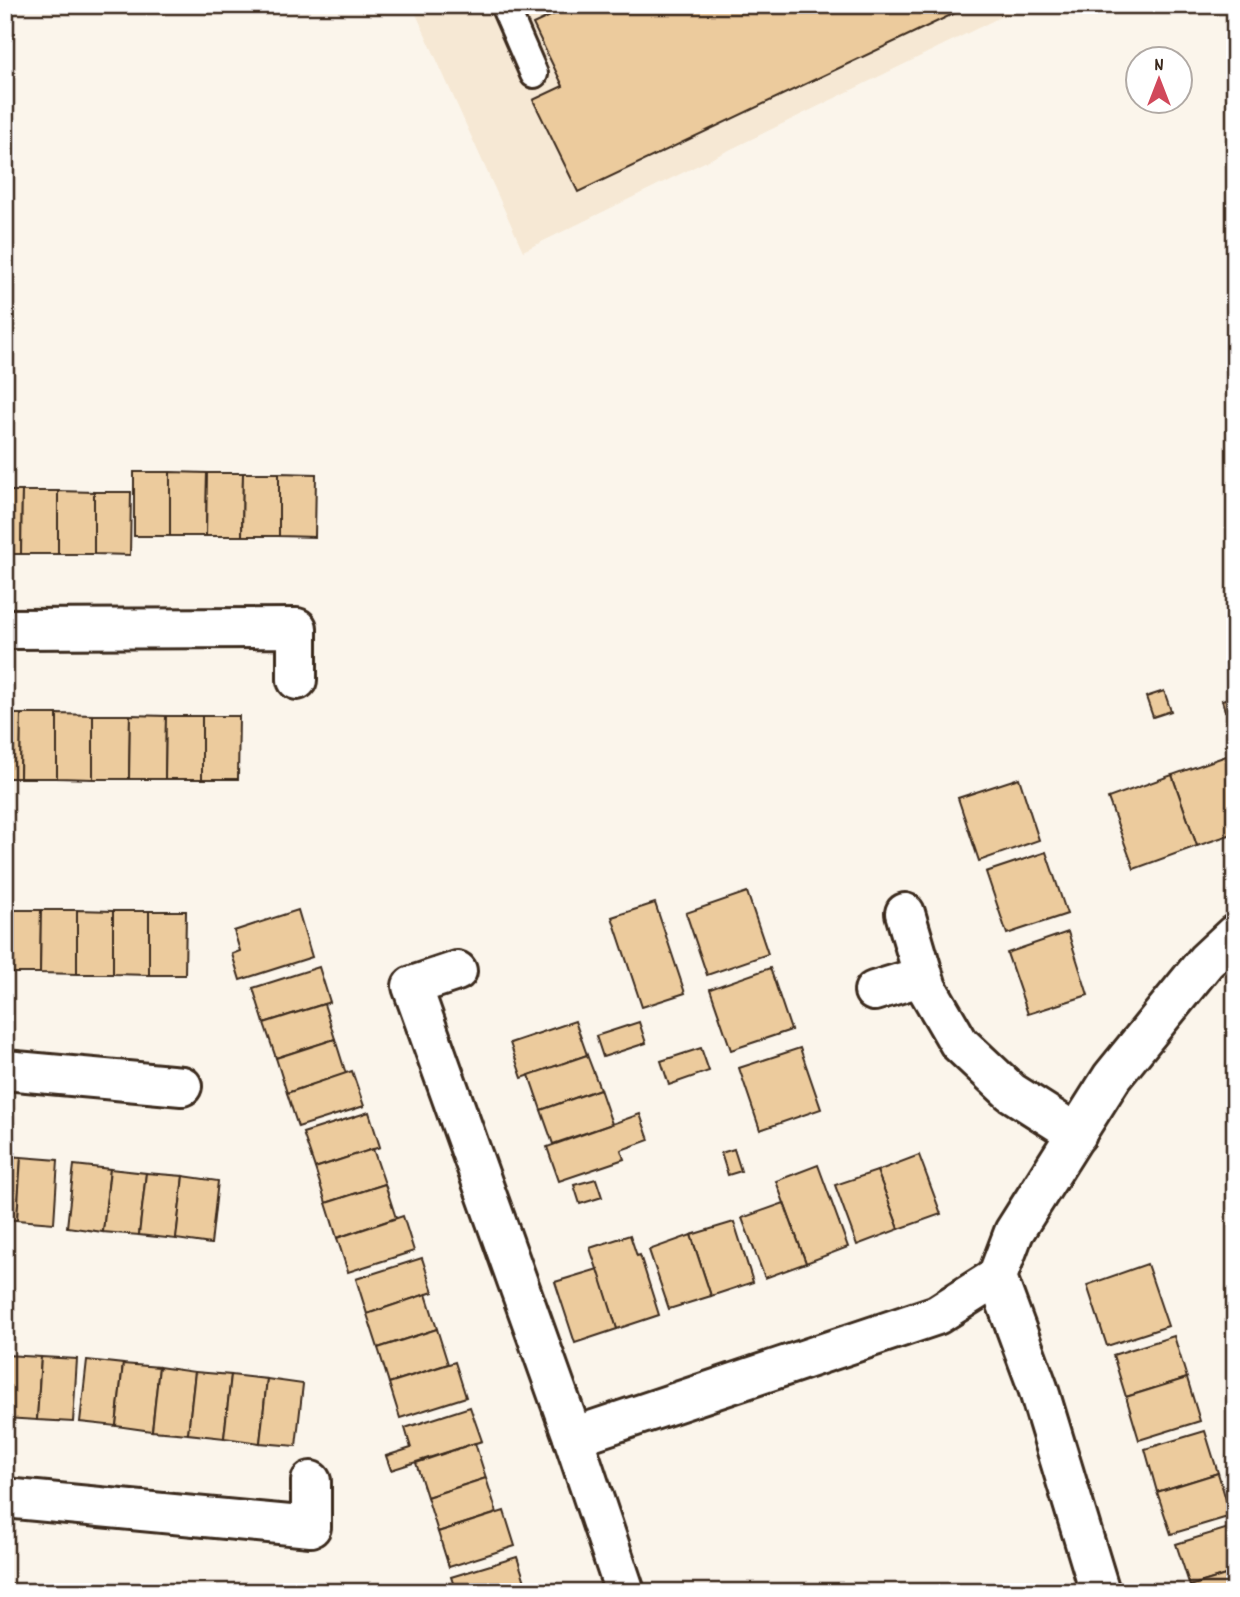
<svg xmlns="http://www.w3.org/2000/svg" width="1240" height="1597" font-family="Dekko,sans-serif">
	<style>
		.built { fill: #f6e8d4 }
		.building { fill: #eccb9d; stroke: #3b2a1e; stroke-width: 2 }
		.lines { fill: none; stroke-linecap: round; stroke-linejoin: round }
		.lane-casing { stroke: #3b2a1e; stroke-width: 32 }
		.street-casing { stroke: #3b2a1e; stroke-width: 44 }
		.lane { stroke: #fff; stroke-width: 26 }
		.street { stroke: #fff; stroke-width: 38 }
	</style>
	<rect width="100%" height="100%" fill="#fbf5eb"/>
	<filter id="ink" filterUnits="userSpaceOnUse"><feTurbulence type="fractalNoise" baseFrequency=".0143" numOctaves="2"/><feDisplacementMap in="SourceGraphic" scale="14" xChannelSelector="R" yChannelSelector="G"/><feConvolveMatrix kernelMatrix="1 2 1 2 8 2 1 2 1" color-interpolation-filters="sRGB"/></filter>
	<g filter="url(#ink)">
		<path class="built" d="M412,5H1025L523,251Z"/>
		<g class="building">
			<path d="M574,5H972L578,192L533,100L563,86L533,24Z"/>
			<rect x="134" y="472" width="36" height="64"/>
			<path d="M170,472L207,473L206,536H170Z"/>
			<path d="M207,473H243L242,536H206Z"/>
			<path d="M243,473H279V536H242Z"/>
			<path d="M279,473L316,474L315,537L279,536Z"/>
			<path d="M5,491H22L21,554H5Z"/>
			<path d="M22,491H58V554H21Z"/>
			<path d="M58,491L94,492V554H58Z"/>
			<path d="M94,492H131L130,555L94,554Z"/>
			<path d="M1164,691L1171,711L1153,717L1146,697Z"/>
			<path d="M1235,696V708L1225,711L1222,700Z"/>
			<path d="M5,714H21L20,778H5Z"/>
			<path d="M21,714H57V778H20Z"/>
			<path d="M57,714L93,715V779L57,778Z"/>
			<path d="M93,715H130L129,779H93Z"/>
			<path d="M130,715L166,716L165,779H129Z"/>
			<path d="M166,716H202V779H165Z"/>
			<path d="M202,716H239L238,779H202Z"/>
			<path d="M1235,753V833L1197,846L1172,775Z"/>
			<path d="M1172,775L1197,846L1134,869L1108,798Z"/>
			<path d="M1019,778L1039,840L979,861L958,798Z"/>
			<path d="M1046,852L1067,914L1007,934L986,872Z"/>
			<path d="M747,892L768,954L707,975L686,913Z"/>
			<path d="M655,903L685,993L642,1007L612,917Z"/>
			<path d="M5,910H41L40,973H5Z"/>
			<path d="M41,910H77V974L40,973Z"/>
			<path d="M77,910L113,911V974H77Z"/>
			<path d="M298,910L312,957L240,980L232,954L240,951L234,931Z"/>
			<path d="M113,911H149V975L113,974Z"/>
			<path d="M149,911H186L185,975H149Z"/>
			<path d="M1068,932L1088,995L1028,1014L1007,953Z"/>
			<path d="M319,967L330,1002L264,1023L253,988Z"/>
			<path d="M770,968L791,1030L731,1050L710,989Z"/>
			<path d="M324,1004L335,1039L276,1058L264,1023Z"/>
			<path d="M575,1021L587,1055L522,1078L510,1043Z"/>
			<path d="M639,1022L646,1043L603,1057L596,1036Z"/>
			<path d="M335,1039L346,1074L287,1093L276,1058Z"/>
			<path d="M701,1048L709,1071L669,1085L661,1061Z"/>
			<path d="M800,1048L821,1109L760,1130L739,1068Z"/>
			<path d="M587,1055L600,1089L541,1110L529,1075Z"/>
			<path d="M352,1071L364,1106L298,1127L287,1093Z"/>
			<path d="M600,1089L612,1124L553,1144L541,1110Z"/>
			<path d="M369,1112L380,1147L315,1168L303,1133Z"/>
			<path d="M640,1114L649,1140L621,1150L624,1159L559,1181L547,1147Z"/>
			<path d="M373,1149L385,1184L326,1203L315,1168Z"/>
			<path d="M734,1149L741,1171L728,1175L721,1153Z"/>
			<path d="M919,1155L941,1214L899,1229L877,1171Z"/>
			<path d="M5,1156L21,1157L17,1220H5Z"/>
			<path d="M21,1157L58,1160L54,1223L17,1220Z"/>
			<path d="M74,1165L110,1169L103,1232L67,1227Z"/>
			<path d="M818,1165L848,1247L806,1263L776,1181Z"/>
			<path d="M110,1169L146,1173L139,1235L103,1232Z"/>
			<path d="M877,1171L899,1229L857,1245L835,1185Z"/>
			<path d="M146,1173L183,1176L176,1239L139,1235Z"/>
			<path d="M183,1176L218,1181L211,1244L176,1239Z"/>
			<path d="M596,1179L602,1197L580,1204L574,1185Z"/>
			<path d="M385,1184L396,1218L337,1238L326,1203Z"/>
			<path d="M784,1203L806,1263L765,1278L742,1218Z"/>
			<path d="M403,1216L414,1251L348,1272L337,1238Z"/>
			<path d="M734,1222L753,1282L711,1296L691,1235Z"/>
			<path d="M630,1235L637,1256L640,1255L659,1315L617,1329L590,1248Z"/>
			<path d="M691,1235L711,1296L669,1309L649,1250Z"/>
			<path d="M422,1258L433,1292L367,1314L356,1279Z"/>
			<path d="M1147,1264L1168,1326L1107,1346L1087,1285Z"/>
			<path d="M598,1269L617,1329L575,1343L555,1282Z"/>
			<path d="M426,1294L437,1329L378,1348L367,1314Z"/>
			<path d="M437,1329L448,1364L389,1383L378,1348Z"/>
			<path d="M1174,1336L1187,1378L1126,1397L1113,1355Z"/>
			<path d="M5,1355L41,1357L37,1420L5,1418Z"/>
			<path d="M41,1357L77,1359L73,1422L37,1420Z"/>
			<path d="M87,1360L123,1364L116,1426L80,1422Z"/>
			<path d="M455,1362L466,1397L400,1418L389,1383Z"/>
			<path d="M123,1364L159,1367L152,1431L116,1426Z"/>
			<path d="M159,1367L195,1372L188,1434L152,1431Z"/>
			<path d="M195,1372L231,1375L224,1438L188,1434Z"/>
			<path d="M231,1375L267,1379L260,1443L224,1438Z"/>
			<path d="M1187,1378L1200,1421L1139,1440L1126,1397Z"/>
			<path d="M267,1379L303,1384L296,1446L260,1443Z"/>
			<path d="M470,1407L482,1441L391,1470L386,1456L411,1448L405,1428Z"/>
			<path d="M1205,1431L1218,1473L1157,1492L1145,1449Z"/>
			<path d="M475,1443L486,1478L427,1497L416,1463Z"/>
			<path d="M1218,1473L1231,1516L1171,1534L1157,1492Z"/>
			<path d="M486,1478L497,1513L438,1532L427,1497Z"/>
			<path d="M504,1511L515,1546L449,1567L438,1532Z"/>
			<path d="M1235,1526V1572L1190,1586L1176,1544Z"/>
			<path d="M517,1557L528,1591L456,1592L451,1577Z"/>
			<path d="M1235,1572V1592H1191L1190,1586Z"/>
			<path d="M13,1584L48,1589V1592H12Z"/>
		</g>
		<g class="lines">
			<g class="lane-casing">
				<path id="lane" d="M504,5L534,74"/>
			</g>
			<g class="street-casing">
				<g id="street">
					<path d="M5,629L297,628V680"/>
					<path d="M905,913L927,988L959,1043L1011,1092L1077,1134"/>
					<path d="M457,971L412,986L573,1437L625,1592"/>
					<path d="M874,991L923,976"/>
					<path d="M5,1070L182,1086"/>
					<path d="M573,1437L937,1315L997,1277"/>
					<path d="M5,1498L311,1527V1481"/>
					<path d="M1100,1592L1038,1388L997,1277L1014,1232L1112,1077L1206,961L1235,934"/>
				</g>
			</g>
			<use href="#lane" class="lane"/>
			<use href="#street" class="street"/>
		</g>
	</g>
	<rect width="1240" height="1597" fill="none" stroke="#fff" stroke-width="28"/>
	<rect x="14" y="14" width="1212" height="1569" fill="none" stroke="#3b2a1e" stroke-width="2.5" filter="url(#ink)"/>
	<g transform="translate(1159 80)"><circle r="33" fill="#ffffff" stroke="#b1aaa5" stroke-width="2"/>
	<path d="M0-5L12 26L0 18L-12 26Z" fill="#d1495b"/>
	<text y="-10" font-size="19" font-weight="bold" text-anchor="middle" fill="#3b2a1e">N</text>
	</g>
</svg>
